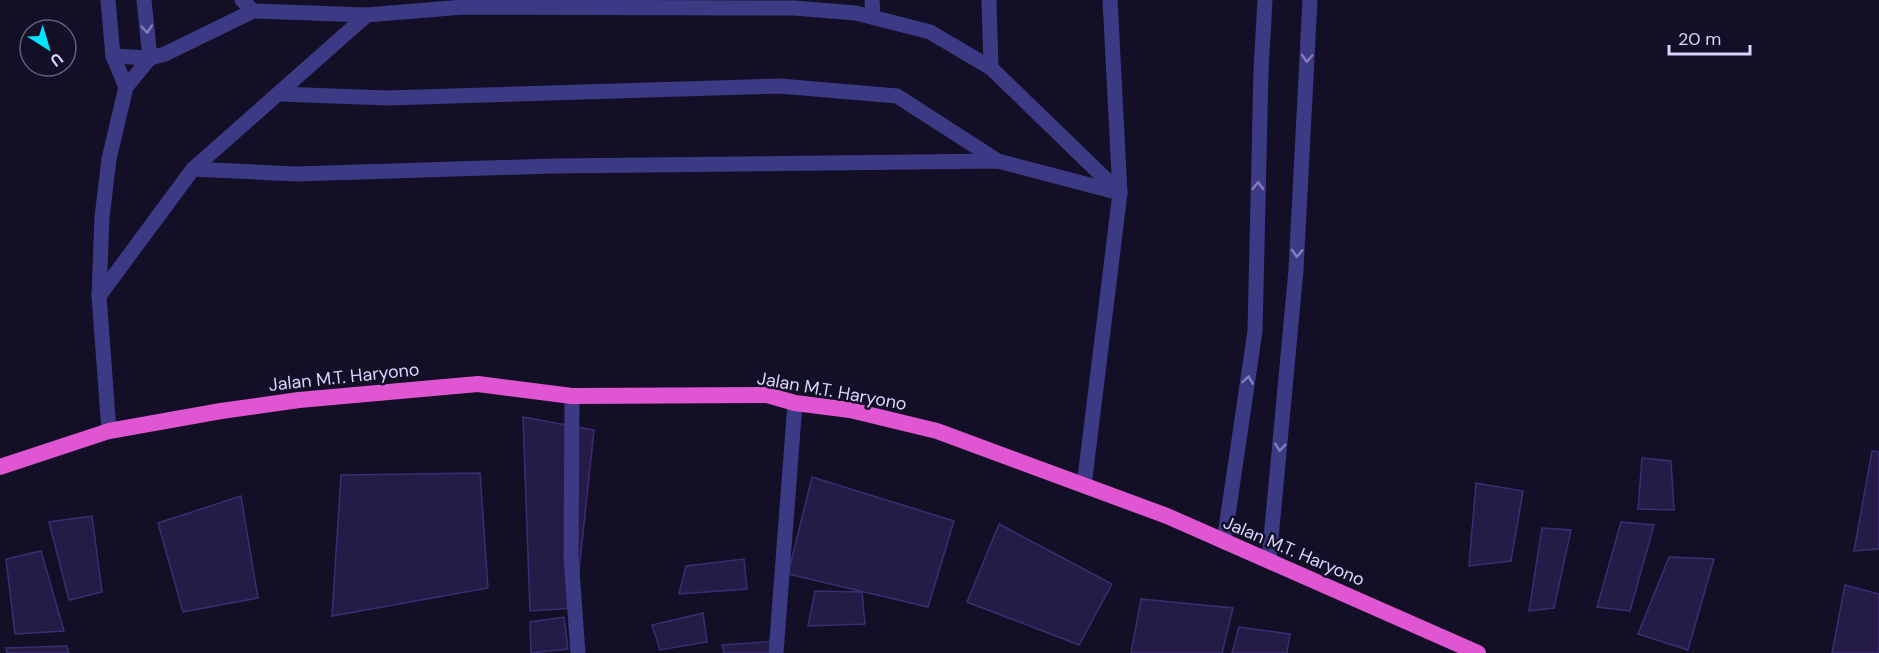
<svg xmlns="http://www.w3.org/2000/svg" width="1879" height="653" font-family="'DM Sans',sans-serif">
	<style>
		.building { fill: #241b47; stroke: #3b2d73; stroke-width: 1.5 }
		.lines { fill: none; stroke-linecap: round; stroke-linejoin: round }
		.service { stroke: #3d3a85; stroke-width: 15 }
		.minor { stroke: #3d3a85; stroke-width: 15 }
		.trunk { stroke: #e055d1; stroke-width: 16 }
		.oneway { stroke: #837fbc }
		.labels { text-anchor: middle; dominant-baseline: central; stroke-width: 5; stroke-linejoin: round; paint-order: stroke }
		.street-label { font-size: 18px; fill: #d9d4ff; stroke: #130f26 }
	</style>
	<rect width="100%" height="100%" fill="#130f26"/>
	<g class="building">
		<path d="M523,417L594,430L575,608L530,611Z"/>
		<path d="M1872,451L1879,452V549L1854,551Z"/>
		<path d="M1642,458L1671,461L1674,510L1638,509Z"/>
		<path d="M480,473L488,588L332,616L341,475Z"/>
		<path d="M812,477L954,521L928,607L788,574Z"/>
		<path d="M1476,483L1523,491L1511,561L1469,566Z"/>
		<path d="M241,496L258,598L183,612L158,523Z"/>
		<path d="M92,516L102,592L69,600L49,522Z"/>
		<path d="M1621,522L1654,525L1630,611L1597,607Z"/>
		<path d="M999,524L1112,584L1079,645L967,602Z"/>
		<path d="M1542,528L1571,530L1554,608L1529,611Z"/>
		<path d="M41,551L64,631L15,634L6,559Z"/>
		<path d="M1669,557L1714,559L1688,650L1638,634Z"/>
		<path d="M744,559L747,589L679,594L686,566Z"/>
		<path d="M1845,585L1879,594V653H1832Z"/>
		<path d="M815,591L862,592L865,624L808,626Z"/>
		<path d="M1141,599L1233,608L1222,653H1131Z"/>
		<path d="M703,613L707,642L660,650L652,625Z"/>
		<path d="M564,617L568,649L531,653L530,622Z"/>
		<path d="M1239,627L1290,634L1287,653H1232Z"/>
		<path d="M777,641L778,653H724L722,645Z"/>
		<path d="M67,646L69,653H7L6,648Z"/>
	</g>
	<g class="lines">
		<g class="service">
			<path d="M242,0L253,11L367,15"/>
			<path d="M872,0L873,17"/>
			<path d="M989,0L991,68"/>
			<path d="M113,56L150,58L165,54L253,11"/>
			<path d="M279,94L387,98L780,86L897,96L998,161"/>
			<path d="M193,169L296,174L554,166L998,161L1120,193L1110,0"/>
			<path d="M99,296L193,169L367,15L463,7L794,8L856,13L930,32L991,68L1120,193L1084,486"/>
		</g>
		<g class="minor">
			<path d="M108,0L113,56L126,87"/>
			<path d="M572,396L571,557L578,653"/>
			<path d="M109,431L99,296L102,217L109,159L126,87L150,58L144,0"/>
			<path d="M1224,542L1255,331L1261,71L1265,0"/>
			<path d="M1269,560L1296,270L1310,0"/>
			<path d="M776,653L795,403"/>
		</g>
		<path class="trunk" d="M0,467L109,431L221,411L299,400L478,384L572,396L767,395L795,403L850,410L937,431L1167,516L1478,653"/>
	</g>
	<defs><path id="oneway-chevron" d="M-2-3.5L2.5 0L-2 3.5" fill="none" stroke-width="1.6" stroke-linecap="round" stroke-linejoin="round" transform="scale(1.5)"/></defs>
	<g class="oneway">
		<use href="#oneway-chevron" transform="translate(147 29) rotate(84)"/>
		<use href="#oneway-chevron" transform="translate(1307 58) rotate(93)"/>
		<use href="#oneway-chevron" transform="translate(1258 186) rotate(-89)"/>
		<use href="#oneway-chevron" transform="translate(1297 253) rotate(93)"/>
		<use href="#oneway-chevron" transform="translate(1248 380) rotate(-82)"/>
		<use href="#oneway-chevron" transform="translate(1280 447) rotate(95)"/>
	</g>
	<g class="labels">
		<g class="street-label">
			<text transform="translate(344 377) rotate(-6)">Jalan M.T. Haryono</text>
			<text transform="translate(832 391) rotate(10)">Jalan M.T. Haryono</text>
			<text transform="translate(1294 551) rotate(23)">Jalan M.T. Haryono</text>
		</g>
	</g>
	<g transform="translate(48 48) rotate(143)"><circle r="28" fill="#130f26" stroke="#625e7d" stroke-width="1.5"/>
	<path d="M0-4.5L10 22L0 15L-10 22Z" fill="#00e5ff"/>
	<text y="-9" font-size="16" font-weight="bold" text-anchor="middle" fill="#d9d4ff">U</text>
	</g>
	<path d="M1669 45v9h81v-9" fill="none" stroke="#d9d4ff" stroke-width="3"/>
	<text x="1678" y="45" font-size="18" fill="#d9d4ff" stroke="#130f26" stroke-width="4.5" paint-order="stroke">20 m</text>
</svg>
